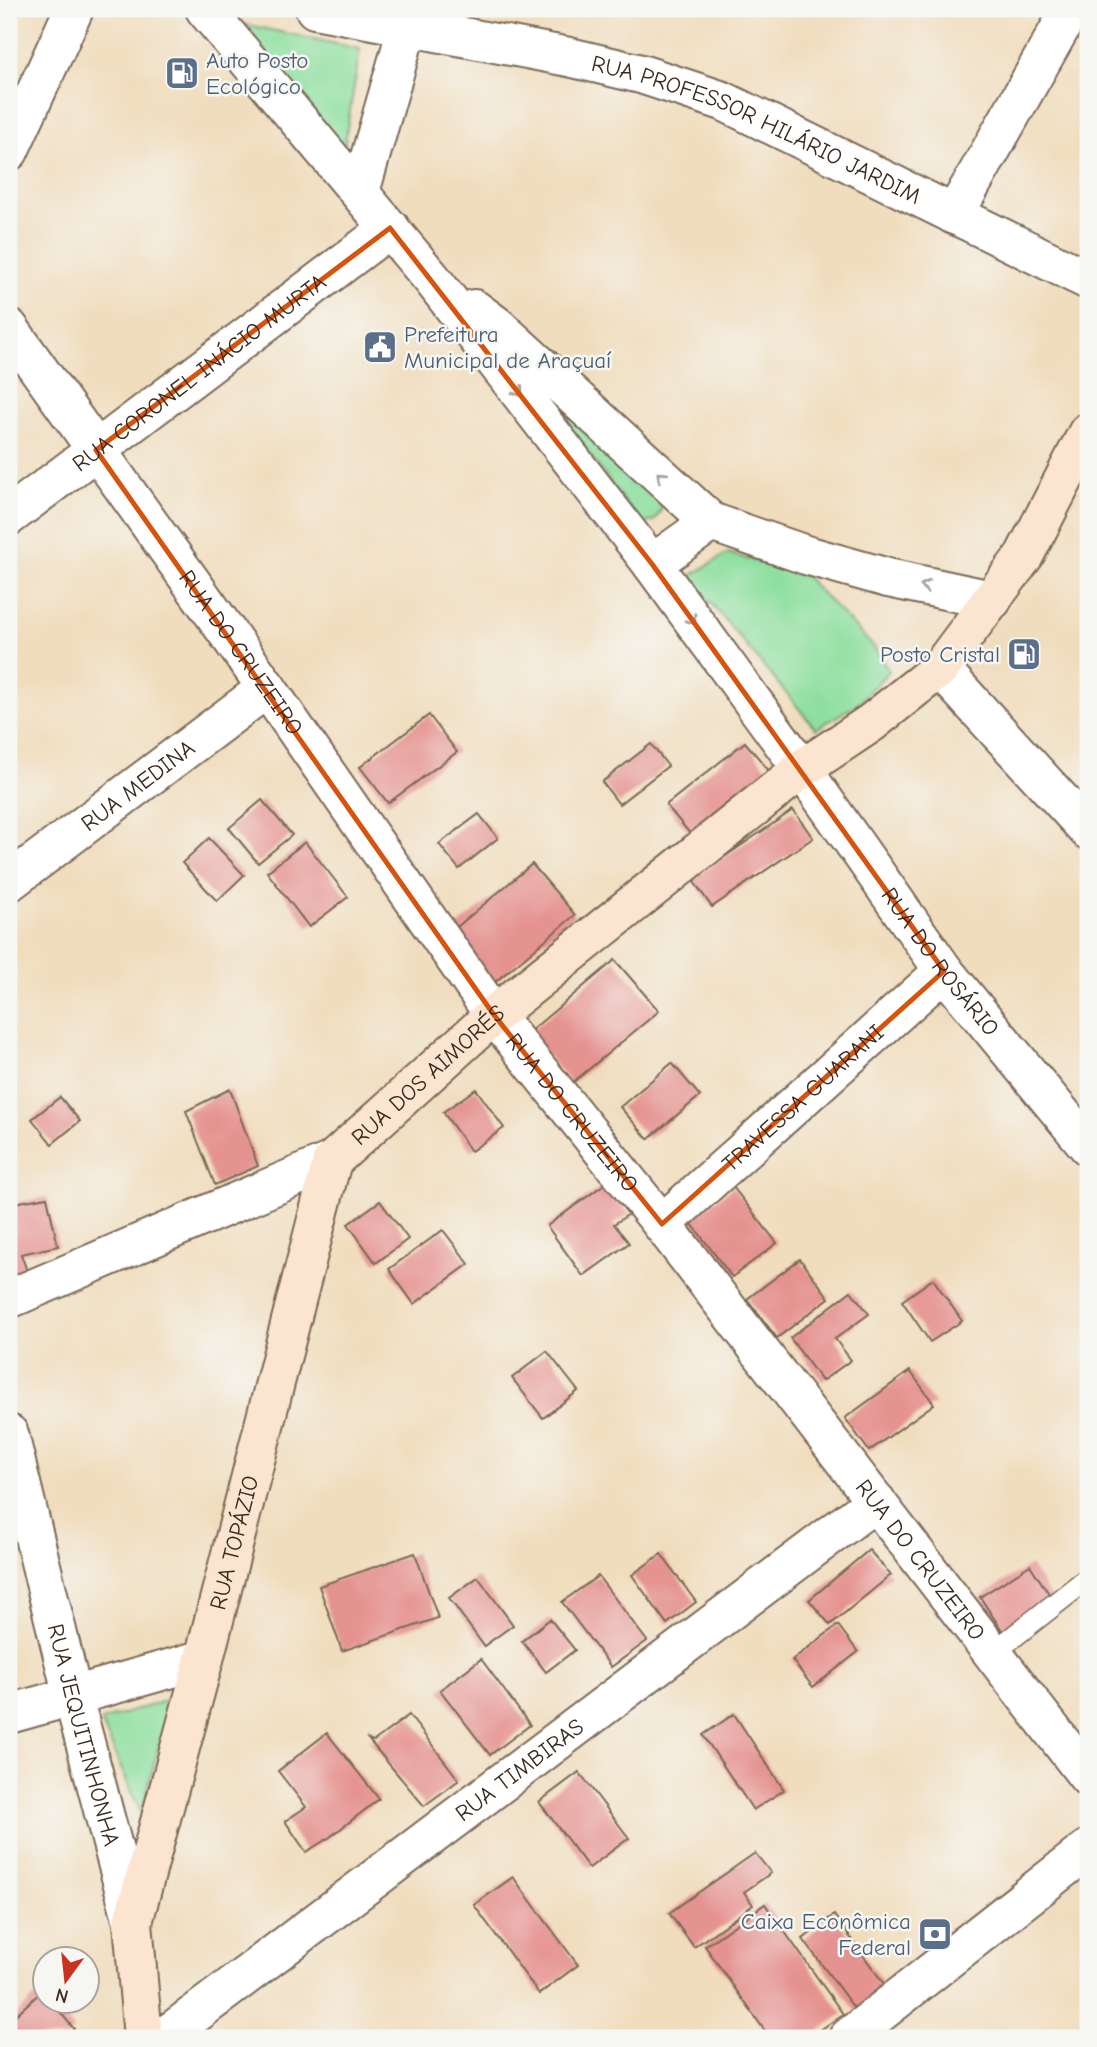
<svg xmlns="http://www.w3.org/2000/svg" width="1097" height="2047" font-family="'Comic Neue',sans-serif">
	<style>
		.green { fill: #8edf9f; stroke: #64845e; stroke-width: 2 }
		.building { fill: #e59390 }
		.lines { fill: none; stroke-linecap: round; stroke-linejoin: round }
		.lane-casing { stroke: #7a6956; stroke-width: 24 }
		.street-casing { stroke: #7a6956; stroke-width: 42 }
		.secondary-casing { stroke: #7a6956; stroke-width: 42 }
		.lane { stroke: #fff; stroke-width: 21 }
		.street { stroke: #fff; stroke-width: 38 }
		.secondary { stroke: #fce5d0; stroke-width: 38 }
		.oneway { stroke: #a79f9a }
		.marked { fill: none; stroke: #d7540e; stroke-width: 5; stroke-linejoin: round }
		.labels { text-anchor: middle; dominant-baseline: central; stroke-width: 5; stroke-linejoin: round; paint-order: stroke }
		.service-label { font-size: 23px; fill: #4e5e75; stroke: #f6f6f2; text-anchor: start }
		.street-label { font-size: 23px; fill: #3b2a1e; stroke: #f6f6f2 }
	</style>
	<rect width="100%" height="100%" fill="#f6f6f2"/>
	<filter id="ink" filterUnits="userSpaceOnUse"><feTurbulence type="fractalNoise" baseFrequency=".0143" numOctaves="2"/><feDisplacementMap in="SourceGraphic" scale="14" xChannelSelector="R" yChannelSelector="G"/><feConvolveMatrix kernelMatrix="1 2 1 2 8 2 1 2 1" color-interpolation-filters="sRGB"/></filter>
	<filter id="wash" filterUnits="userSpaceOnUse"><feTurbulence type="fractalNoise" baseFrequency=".00686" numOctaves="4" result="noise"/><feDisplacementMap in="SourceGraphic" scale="28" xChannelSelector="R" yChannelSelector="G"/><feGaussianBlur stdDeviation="1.57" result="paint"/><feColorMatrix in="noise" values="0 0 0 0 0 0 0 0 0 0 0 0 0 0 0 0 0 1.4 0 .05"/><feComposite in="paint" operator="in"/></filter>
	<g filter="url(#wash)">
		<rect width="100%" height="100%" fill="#f0ddbd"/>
		<g class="green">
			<path d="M243,24L360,49L344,148Z"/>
			<path d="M548,398L662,497L661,510L655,520L642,525Z"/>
			<path d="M728,553L805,576L874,647L889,671L857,704L816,729L689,577Z"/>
			<path d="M171,1699L141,1814L101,1721Z"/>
		</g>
		<g id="blocks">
			<g class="building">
				<path d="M429,715L457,752L388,803L360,767Z"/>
				<path d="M745,742L771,773L692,836L666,805Z"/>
				<path d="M651,744L668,766L619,804L602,782Z"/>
				<path d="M262,800L292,835L258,863L229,828Z"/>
				<path d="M793,810L813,838L712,907L692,879Z"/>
				<path d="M479,814L498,838L459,869L439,844Z"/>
				<path d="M209,838L244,875L217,901L182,863Z"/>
				<path d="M305,842L348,897L309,927L267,872Z"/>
				<path d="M532,864L575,915L488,988L445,937Z"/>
				<path d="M615,960L659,1011L571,1084L528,1033Z"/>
				<path d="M672,1063L700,1096L648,1139L620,1107Z"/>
				<path d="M230,1089L258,1166L215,1185L186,1111Z"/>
				<path d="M476,1089L504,1128L471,1151L443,1112Z"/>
				<path d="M60,1097L80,1121L52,1144L32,1119Z"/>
				<path d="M606,1183L629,1214L614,1224L629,1243L583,1276L547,1226Z"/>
				<path d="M733,1187L777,1243L732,1277L689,1220Z"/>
				<path d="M47,1197L58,1246L21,1254L30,1280L9,1288V1204Z"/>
				<path d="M380,1201L408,1239L376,1263L348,1224Z"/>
				<path d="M443,1230L469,1264L414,1304L389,1269Z"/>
				<path d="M800,1259L829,1298L777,1338L747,1299Z"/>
				<path d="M933,1279L962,1321L930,1342L902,1301Z"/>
				<path d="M851,1291L869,1314L835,1339L851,1360L822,1381L790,1338Z"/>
				<path d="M547,1351L578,1391L543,1418L512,1378Z"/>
				<path d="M910,1371L934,1404L869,1451L845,1418Z"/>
				<path d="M869,1550L891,1575L830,1625L809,1600Z"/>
				<path d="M415,1553L438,1618L342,1651L319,1586Z"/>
				<path d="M661,1554L696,1602L667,1624L632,1575Z"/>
				<path d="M1030,1565L1053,1600L1003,1632L980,1597Z"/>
				<path d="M598,1576L647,1641L611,1667L562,1602Z"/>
				<path d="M478,1577L513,1625L484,1646L449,1598Z"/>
				<path d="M550,1619L575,1650L546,1672L522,1641Z"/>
				<path d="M838,1625L858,1652L813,1687L792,1660Z"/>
				<path d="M481,1659L530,1725L490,1755L440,1690Z"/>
				<path d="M734,1714L784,1790L753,1810L703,1735Z"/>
				<path d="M409,1715L459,1780L424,1806L368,1739L374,1741Z"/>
				<path d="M327,1733L379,1799L330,1837L306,1852L285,1821L306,1807L278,1771Z"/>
				<path d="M579,1772L629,1838L589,1868L539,1802Z"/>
				<path d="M755,1853L771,1873L744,1892L753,1905L694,1947L669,1913Z"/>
				<path d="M513,1877L578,1965L539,1994L474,1905Z"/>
				<path d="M765,1904L843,2014L809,2038H770L705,1946Z"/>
				<path d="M834,1915L887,1988L856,2011L803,1939Z"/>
				<path d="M43,1990L46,2002H52L74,2029L66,2038H9V2021Z"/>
			</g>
		</g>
	</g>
	<g filter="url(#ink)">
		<use href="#blocks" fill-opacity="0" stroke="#7a6956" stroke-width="2"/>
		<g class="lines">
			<g class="lane-casing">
				<path id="lane" d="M994,1652L1088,1578"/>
			</g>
			<g class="street-casing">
				<g id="street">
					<path id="s1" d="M205,9L432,279L652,564L802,769L944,971L1088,1146"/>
					<path id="s2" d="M315,9L569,57L641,74L723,101L1088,280"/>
					<path d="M9,151L74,9"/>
					<path d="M360,192L408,25"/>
					<path d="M954,215L1071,9"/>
					<path d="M474,309L497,326L711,522L806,555L888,578L992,600"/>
					<path id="s3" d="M9,328L267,688L494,1015L662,1224L1088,1777"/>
					<path id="s4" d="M9,516L390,228"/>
					<path d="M652,564L711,522"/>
					<path d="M940,668L1088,830"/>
					<path id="s5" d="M9,882L267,688"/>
					<path id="s6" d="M662,1224L944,971"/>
					<path d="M9,1299L332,1161"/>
					<path id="s7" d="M9,1434L73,1697L133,1922"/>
					<path d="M9,1714L204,1659"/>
					<path id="s8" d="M163,2038L876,1501"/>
					<path d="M848,2038L1088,1849"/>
				</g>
			</g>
			<g class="secondary-casing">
				<g id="secondary">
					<path id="s9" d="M143,2038L133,1922L204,1659L332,1161L494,1015L802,769L871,723L940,668L1024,556L1088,432"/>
				</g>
			</g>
			<use href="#lane" class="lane"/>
			<use href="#street" class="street"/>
			<use href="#secondary" class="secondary"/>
		</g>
		<defs><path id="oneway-chevron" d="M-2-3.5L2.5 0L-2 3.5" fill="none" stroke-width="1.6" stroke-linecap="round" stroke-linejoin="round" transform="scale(1.75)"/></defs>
		<g class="oneway">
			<use href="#oneway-chevron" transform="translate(519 392) rotate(52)"/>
			<use href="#oneway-chevron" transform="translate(661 476) rotate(-138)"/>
			<use href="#oneway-chevron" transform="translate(925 586) rotate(-168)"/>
			<use href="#oneway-chevron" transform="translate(692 620) rotate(54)"/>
		</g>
	</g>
	<path class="marked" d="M390,228L652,564L944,971L662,1224L494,1015L96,450Z"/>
	<defs>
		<g id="fuel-square" transform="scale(1.75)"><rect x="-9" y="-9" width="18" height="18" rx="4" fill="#5c6f8a" stroke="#f6f6f2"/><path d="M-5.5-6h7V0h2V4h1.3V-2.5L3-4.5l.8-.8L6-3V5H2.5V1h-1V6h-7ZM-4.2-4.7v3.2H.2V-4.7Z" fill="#fff"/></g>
		<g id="civic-square" transform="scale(1.75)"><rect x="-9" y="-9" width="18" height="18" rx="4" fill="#5c6f8a" stroke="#f6f6f2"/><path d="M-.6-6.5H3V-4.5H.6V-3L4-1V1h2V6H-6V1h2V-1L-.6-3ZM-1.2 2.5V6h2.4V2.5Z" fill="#fff"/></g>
		<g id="bank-square" transform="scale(1.75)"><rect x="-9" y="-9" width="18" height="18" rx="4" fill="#5c6f8a" stroke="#f6f6f2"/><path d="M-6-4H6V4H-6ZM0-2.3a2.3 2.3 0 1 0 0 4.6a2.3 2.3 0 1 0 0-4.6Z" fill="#fff"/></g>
	</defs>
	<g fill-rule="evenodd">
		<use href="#fuel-square" x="182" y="73"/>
		<use href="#civic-square" x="380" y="347"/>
		<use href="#fuel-square" x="1024" y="654"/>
		<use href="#bank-square" x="935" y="1934"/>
	</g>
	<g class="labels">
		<g class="service-label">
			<text x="206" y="60">Auto Posto<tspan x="206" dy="26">Ecológico</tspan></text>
			<text x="404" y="334">Prefeitura<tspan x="404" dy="26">Municipal de Araçuaí</tspan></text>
			<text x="1000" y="654" text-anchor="end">Posto Cristal</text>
			<text x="911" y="1921" text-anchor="end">Caixa Econômica<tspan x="911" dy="26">Federal</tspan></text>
		</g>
		<g class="street-label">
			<text stroke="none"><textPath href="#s2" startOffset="460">RUA PROFESSOR HILÁRIO JARDIM</textPath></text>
			<text stroke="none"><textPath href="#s4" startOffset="238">RUA CORONEL INÁCIO MURTA</textPath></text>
			<text stroke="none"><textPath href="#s3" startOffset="399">RUA DO CRUZEIRO</textPath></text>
			<text stroke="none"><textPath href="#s5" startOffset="161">RUA MEDINA</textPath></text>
			<text stroke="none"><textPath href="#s1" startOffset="1204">RUA DO ROSÁRIO</textPath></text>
			<text stroke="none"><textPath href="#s9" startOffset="1032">RUA DOS AIMORÉS</textPath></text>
			<text stroke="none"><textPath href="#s6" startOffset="189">TRAVESSA GUARANI</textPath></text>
			<text stroke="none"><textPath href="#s3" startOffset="966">RUA DO CRUZEIRO</textPath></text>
			<text stroke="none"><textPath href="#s9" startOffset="509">RUA TOPÁZIO</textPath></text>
			<text stroke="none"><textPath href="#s3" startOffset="1533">RUA DO CRUZEIRO</textPath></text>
			<text stroke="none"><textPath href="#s7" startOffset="310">RUA JEQUITINHONHA</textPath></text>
			<text stroke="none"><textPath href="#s8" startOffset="446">RUA TIMBIRAS</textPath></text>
		</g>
	</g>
	<rect width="1097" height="2047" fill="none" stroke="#f6f6f2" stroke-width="35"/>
	<g transform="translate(66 1980) rotate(195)"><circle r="33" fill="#f6f6f2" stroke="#aba49d" stroke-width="2"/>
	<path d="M0-5L12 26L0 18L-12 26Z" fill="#c8321e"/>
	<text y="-10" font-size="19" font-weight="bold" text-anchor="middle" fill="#3b2a1e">N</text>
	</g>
</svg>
